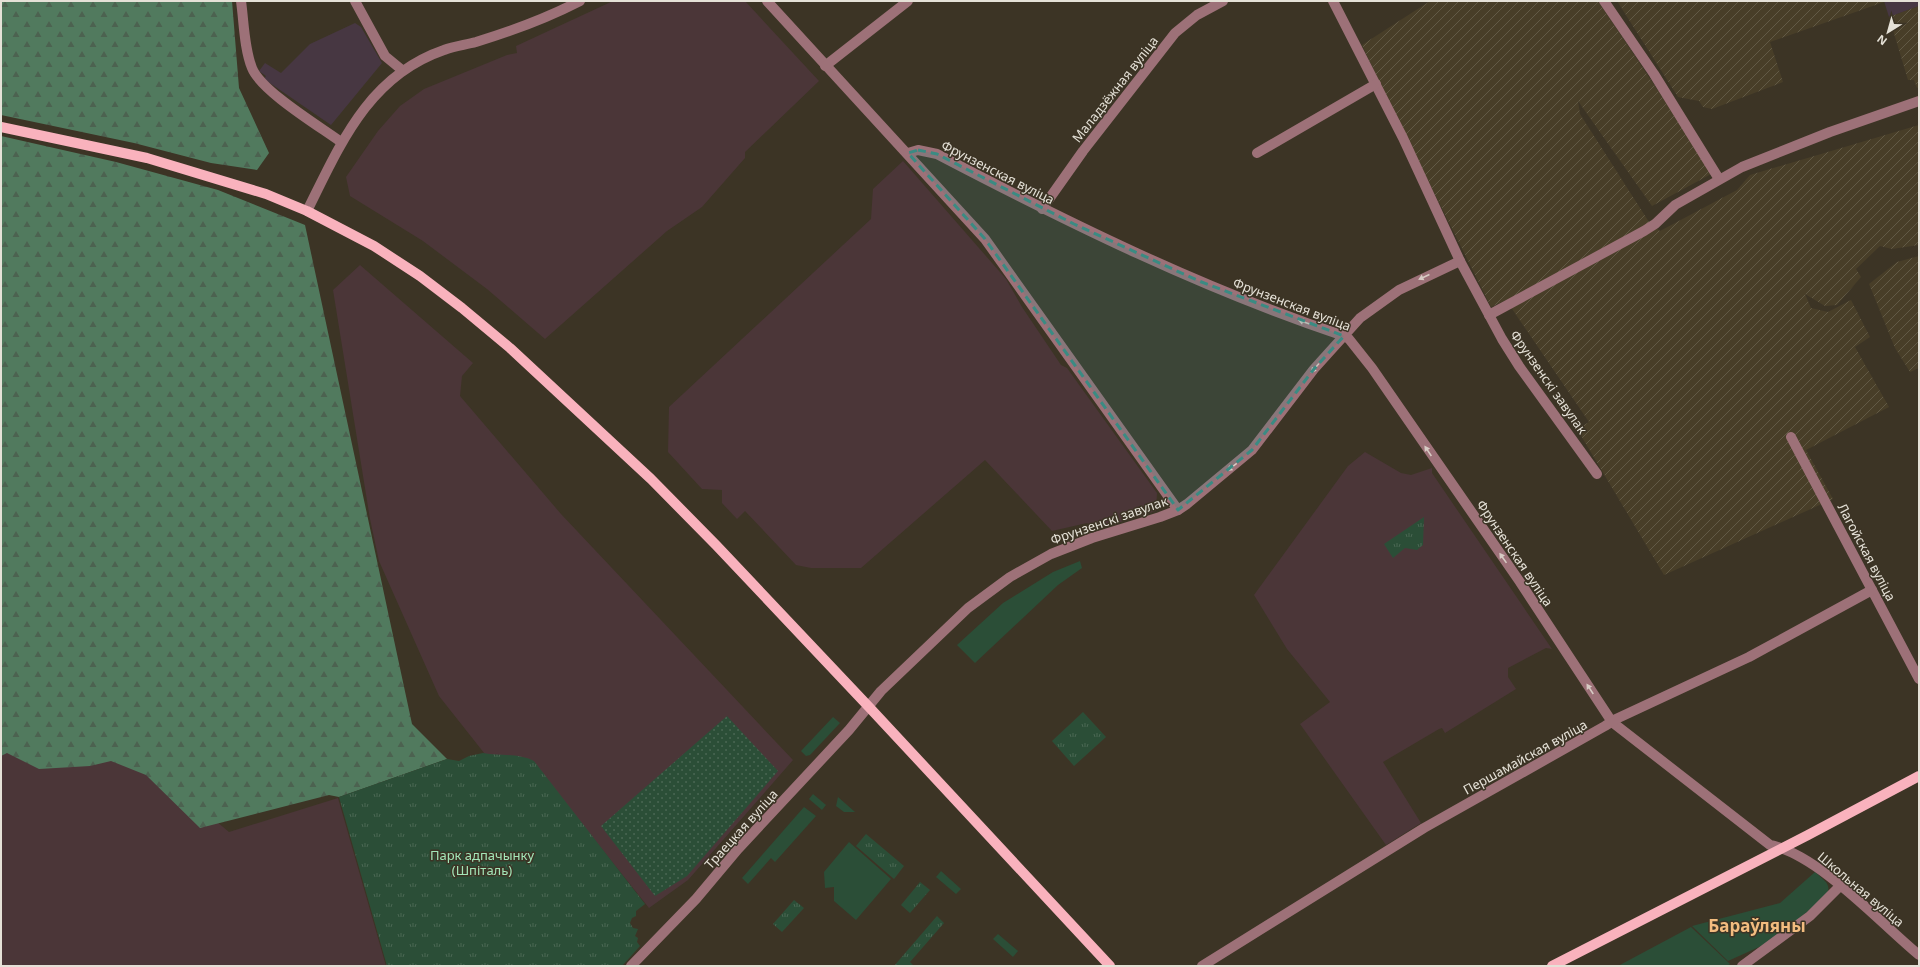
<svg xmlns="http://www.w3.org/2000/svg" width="1920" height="967" font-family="'Noto Sans',sans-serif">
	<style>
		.commercial { fill: #473742 }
		.industrial { fill: url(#industrial-furrows) }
		.medical { fill: #4b3638 }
		.grass { fill: #2b4e37 }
		.forest { fill: url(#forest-firs) }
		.park { fill: url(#park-tufts) }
		.garden { fill: url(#garden-dots) }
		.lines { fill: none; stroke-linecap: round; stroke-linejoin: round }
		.minor { stroke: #9d7178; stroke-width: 10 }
		.major { stroke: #f9b2bd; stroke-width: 10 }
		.oneway { fill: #d7cbc4 }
		.marked { fill: #3a8b83; fill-opacity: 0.2; stroke: #3a8b83; stroke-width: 3; stroke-dasharray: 8 5; stroke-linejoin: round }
		.labels { text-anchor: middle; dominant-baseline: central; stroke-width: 3; stroke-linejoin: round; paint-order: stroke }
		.street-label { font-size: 13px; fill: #e5e1d7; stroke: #3c3425 }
		.park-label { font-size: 13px; fill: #a3e6b8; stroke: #3c3425 }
		.district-label { font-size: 17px; font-weight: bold; fill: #f2bc7f; stroke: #3c3425 }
	</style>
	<defs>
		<pattern id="industrial-furrows" width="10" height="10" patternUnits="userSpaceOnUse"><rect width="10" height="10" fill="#483e28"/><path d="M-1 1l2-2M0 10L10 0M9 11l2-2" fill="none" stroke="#625a46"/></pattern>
		<pattern id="forest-firs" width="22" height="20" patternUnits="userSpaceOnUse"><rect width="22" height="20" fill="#517a5e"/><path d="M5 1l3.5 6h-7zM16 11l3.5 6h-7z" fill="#4c6250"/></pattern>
		<pattern id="park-tufts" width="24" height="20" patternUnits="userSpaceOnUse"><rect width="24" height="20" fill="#2b4e37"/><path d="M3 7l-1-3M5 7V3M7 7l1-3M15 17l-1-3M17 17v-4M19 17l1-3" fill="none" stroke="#4a6753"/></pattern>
		<pattern id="garden-dots" width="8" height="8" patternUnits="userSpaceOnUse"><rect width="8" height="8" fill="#2b4e37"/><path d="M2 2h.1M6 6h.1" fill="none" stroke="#4a6753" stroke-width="1.8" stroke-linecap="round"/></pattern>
	</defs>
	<rect width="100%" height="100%" fill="#3c3425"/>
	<g class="commercial">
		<path d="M1884,1H1919V6L1889,17Z"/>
		<path d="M355,23L361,27L382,63L331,125L264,79L266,76L259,71L265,63L281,73L310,44Z"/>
	</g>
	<g class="industrial">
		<path d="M1430,1H1598L1713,173L1652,206L1578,101L1580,114L1649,222L1660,231L1737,190L1750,175L1919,125V245L1892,249L1880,246L1856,269L1861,277L1837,305L1825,306L1805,294L1811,308L1828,312L1851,300L1870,337L1855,347L1889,407L1806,450L1833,499L1664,575L1577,429L1589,422L1506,300L1491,307L1386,96L1362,45Z"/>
		<path d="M1617,1H1884V2L1770,42L1783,82L1712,109L1703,107L1699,101L1678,97Z"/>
		<path d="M1919,6V87L1917,88L1914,80H1908L1889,17Z"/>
		<path d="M1919,256V368L1910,372L1895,348L1869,284L1897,262Z"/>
	</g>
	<g class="medical">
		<path d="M613,1H745L819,81L745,152V158L702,207L667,231L545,339L487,289L423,241L350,196L346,177L378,131L400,106L424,89L507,55L517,53L516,46Z"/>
		<path d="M903,161L1006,279L1022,307L1061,365L1067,368L1157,493L1156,511L1098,529L1087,523L1052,531L985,460L861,568H811L796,565L745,511L737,519L722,503V490L702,489L668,452L669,407L871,219L873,189Z"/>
		<path d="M360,265L473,363L462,376L460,396L561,514L793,760L688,880L649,908L542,774L492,763L439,696L379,561L370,519L333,290Z"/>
		<path d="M1365,452L1401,473L1411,475L1432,468V473L1552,649L1546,648L1508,668V677L1516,689L1445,733L1442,728L1439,729L1383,762L1421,823L1386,845L1300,724L1330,702L1287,649L1254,595L1348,466Z"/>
		<path d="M1,720L135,753L229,832L338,798L386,966H1Z"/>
	</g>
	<g class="grass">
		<path d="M1080,561L1082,568L1058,585L975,663L957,645L1003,603L1053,572Z"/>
		<path d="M833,717L840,723L810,755L806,756L801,751Z"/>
		<path d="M813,794L826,805L822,810L809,799Z"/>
		<path d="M838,797L855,812H844L836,806Z"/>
		<path d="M804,807L816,816L775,862L771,858L748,884L742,878Z"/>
		<path d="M849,842L891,879L856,920L834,901V887L825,888L824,872Z"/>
		<path d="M941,871L961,889L956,894L936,877Z"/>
		<path d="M1815,872C1826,882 1835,886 1822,900L1770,942L1728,961L1692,926L1780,903Z"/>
		<path d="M1691,927L1730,964L1727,966H1618Z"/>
		<path d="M998,934L1018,951L1013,957L993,939Z"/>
	</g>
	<g class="forest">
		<path d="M1,1H232L239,88L269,153L257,170L211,163L134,143L1,115Z"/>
		<path d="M1,136L116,162L218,190L305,225L412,724L447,759L339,797L329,795L200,828L146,775L111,761L90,766L39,769L7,753L1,756Z"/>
	</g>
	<g class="park">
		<path d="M1424,517L1423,545L1417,550L1405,548L1393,558L1384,544Z"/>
		<path d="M1083,712L1106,737L1074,766L1052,741Z"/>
		<path d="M483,753C500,756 519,753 534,761L645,904L636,911V916L632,918L630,923L633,928L638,929L635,936L638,938L637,942L640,946L622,966H387L339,797L447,759L459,761L469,756Z"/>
		<path d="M866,834L904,866L894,879L856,846Z"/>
		<path d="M920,882L930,890L910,913L901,905Z"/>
		<path d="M794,900L804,908L782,932L773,924Z"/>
		<path d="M937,916L944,923L910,962L914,966H894Z"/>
	</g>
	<path class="garden" d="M727,716L778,771L687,876L655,896L601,826Z"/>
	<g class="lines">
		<g class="minor">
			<path d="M241,1C244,22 244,48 252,68C261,91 319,126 341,142"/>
			<path d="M355,1L385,56L402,70"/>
			<path d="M767,1L985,239L1178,510"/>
			<path d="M1333,1L1403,138L1460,261L1502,339L1519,366L1597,474"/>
			<path d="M1604,1L1654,74L1719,179"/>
			<path d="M825,66L908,1"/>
			<path d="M908,153L918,150L937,154C1069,223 1203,289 1344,336L1349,339L1372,368L1520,582L1612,722L1770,845C1819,855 1879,922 1919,955"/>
			<path d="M1257,153L1376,84"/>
			<path d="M1042,209L1083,151L1175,33L1197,15L1223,1"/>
			<path d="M307,211C340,145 368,76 444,50C454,46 465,45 476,42C512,31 547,18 580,1"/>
			<path d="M1489,315L1644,231L1655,224L1675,205L1742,167L1830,132L1919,101"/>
			<path d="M1791,437L1919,679"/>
			<path d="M631,966L696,899L738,849L849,730L881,691L968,608L1010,577L1051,554L1092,538L1160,517L1178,510L1187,504L1252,450L1314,369L1360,318L1399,290L1460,261"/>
			<path d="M1202,966L1424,828L1605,726L1616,719L1749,657L1872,590"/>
			<path d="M1742,966L1810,916L1840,886"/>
		</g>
		<g class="major">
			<path d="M1,127L147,158L266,194L307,211L374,246L420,276L462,308L510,348L651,479L716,545L869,707L1110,966"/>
			<path d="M1552,966L1808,835L1919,776"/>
		</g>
	</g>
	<defs><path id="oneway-solid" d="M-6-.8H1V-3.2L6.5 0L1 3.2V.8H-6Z"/></defs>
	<g class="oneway">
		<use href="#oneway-solid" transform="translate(1424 277) rotate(155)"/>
		<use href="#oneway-solid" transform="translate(1304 322) rotate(-161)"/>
		<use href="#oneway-solid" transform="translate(1315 368) rotate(131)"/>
		<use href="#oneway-solid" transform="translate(1428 451) rotate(-124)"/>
		<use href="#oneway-solid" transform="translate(1232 467) rotate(142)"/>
		<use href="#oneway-solid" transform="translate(1503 558) rotate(-125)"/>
		<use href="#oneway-solid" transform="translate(1590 689) rotate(-123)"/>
	</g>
	<path class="marked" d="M918,150L937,154L1074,224L1199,281L1344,336L1314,369L1252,450L1178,510L985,239L908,153Z"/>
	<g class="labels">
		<g class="street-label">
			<text transform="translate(1115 89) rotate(-52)">Маладзёжная вуліца</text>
			<text transform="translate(998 172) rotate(27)">Фрунзенская вуліца</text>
			<text transform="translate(1292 304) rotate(21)">Фрунзенская вуліца</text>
			<text transform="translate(1549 382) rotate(55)">Фрунзенскі завулак</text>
			<text transform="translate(1109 520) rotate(-19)">Фрунзенскі завулак</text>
			<text transform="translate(1867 552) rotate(62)">Лагойская вуліца</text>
			<text transform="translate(1515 553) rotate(56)">Фрунзенская вуліца</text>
			<text transform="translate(1525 757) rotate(-29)">Першамайская вуліца</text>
			<text transform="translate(741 829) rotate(-48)">Траецкая вуліца</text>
			<text transform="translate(1861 889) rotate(40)">Школьная вуліца</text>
		</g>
		<g class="park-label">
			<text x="482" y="855">Парк адпачынку<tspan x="482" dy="15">(Шпіталь)</tspan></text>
		</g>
		<g class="district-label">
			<text x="1757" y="925">Бараўляны</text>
		</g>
	</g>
	<rect width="1920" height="967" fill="none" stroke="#e5e1d7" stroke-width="4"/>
	<g transform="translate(1888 32) rotate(217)" stroke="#3c3425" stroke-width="3" paint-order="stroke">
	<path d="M0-3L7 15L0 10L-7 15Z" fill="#e5e1d7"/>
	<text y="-6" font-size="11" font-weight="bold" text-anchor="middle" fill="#e5e1d7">N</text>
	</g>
</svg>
